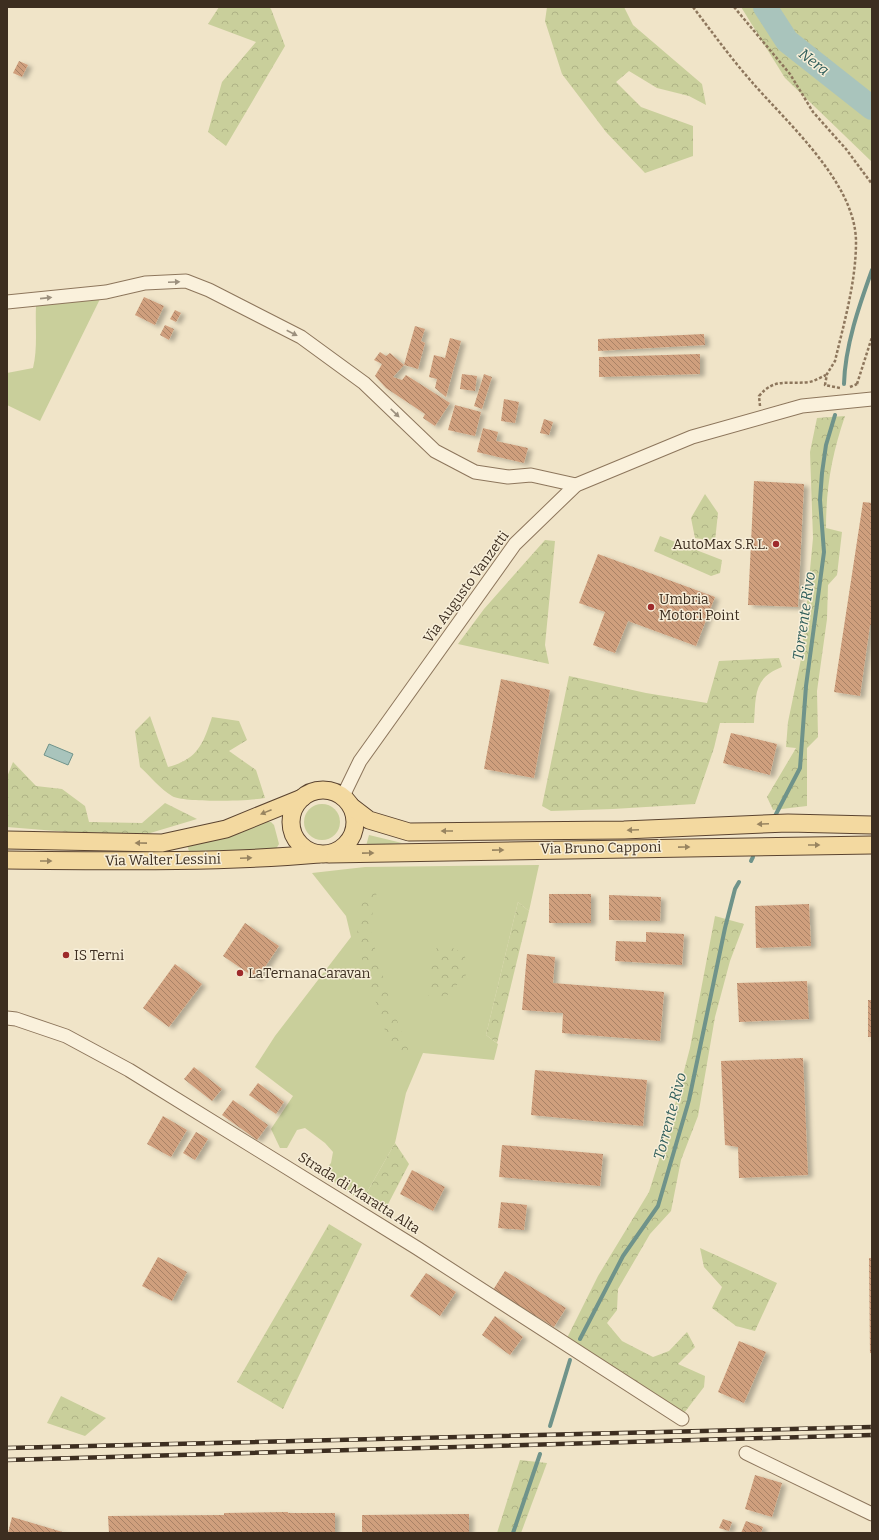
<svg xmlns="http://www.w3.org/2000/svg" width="879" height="1540" font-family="Bitter,serif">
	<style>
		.green { fill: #c9cf9b }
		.forest { fill: url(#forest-crowns) }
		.water { fill: #a9c4bc; stroke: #6f938a }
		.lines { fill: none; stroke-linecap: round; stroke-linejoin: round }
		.stream { stroke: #6f938a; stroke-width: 4 }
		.river { stroke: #a9c4bc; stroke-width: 24 }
		.building { fill: url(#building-back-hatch); filter: url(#shadow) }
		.minor-casing { stroke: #8d765c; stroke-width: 15 }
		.major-casing { stroke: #5b4430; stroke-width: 19 }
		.path { stroke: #8d765c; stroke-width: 2.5; stroke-dasharray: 3 2; stroke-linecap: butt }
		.minor { stroke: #faf1dc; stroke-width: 13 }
		.major { stroke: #f3d9a0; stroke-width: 17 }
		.rail-casing { stroke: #3d2e20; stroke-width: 4.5 }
		.rail { stroke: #f7eed8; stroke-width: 3; stroke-dasharray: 9; stroke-linecap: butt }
		.oneway { fill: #9c907e }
		.oneway2 { fill: #988460 }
		.poi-dot { fill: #9e2a2b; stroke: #f7eed8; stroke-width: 1.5 }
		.labels { text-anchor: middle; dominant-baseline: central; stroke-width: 3; stroke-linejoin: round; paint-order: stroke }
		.poi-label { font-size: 14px; fill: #3d2e20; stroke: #f7eed8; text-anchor: start }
		.street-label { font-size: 14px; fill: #3d2e20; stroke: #f7eed8 }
		.water-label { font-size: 15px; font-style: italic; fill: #2f5d5a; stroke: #f7eed8 }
	</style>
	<defs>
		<pattern id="forest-crowns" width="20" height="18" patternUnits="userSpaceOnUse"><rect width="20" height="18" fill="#c9cf9b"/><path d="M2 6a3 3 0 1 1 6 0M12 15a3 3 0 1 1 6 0" fill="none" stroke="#aeb285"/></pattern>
		<pattern id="building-back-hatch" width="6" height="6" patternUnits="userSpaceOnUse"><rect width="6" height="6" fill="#cf9f7d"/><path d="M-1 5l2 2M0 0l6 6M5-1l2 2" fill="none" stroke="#a98266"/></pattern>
		<filter id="shadow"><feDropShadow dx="4.5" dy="2.5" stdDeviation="2" flood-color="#0004"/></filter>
	</defs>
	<rect width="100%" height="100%" fill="#f0e4c8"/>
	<g class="green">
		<path d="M100,299L40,421L7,405V373L33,368C38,348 35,326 36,306Z"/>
		<circle cx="322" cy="822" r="18"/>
		<path d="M267,822H271L274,825L279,844L276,849L189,851L187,845L230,837Z"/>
		<path d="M369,835L402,843L366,846Z"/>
		<path d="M539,865L529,911L518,902L486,1035L498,1044L494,1060L423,1053L406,1093L395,1143L362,1201L322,1174L331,1163L333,1152L325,1143L305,1128L297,1130L287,1148H280L271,1129L293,1096L255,1067L275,1036L351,937L346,916L312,873L365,867Z"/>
	</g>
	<g class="forest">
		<path d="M219,7H269L271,9L285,46L226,146L208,132L222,82L256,42L208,24Z"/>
		<path d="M547,7H624L633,25L702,84L706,105L689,96L657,88L629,71L616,82L641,107L693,126V156L645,173L606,132L562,74L545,21Z"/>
		<path d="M741,7H872V162L785,78Z"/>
		<path d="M845,416C832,454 826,487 826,528L842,532L837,575L828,585L827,619L817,691L818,737L807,748V806L773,810L767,797L796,748L786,747L788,722L801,659L808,591L813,538L810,452L817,418Z"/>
		<path d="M705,494L718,513L715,541L695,538L691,518Z"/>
		<path d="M660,536L722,560L720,573L711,576L654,551Z"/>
		<path d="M545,540L555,541L545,645L549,664L458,644L484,609Z"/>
		<path d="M779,658L782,667C753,678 756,696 754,723H720L714,748L695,804L613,809L551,811L542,806L569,676L646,693L707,703L719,661Z"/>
		<path d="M150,716L168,767C198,759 203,744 212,717L239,721L247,740L229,751L256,770L265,798C249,801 184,803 172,796C160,789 150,776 140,767L135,731Z"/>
		<path d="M13,762L36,786L62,789L85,806L89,822L142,823L165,803L197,819L147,834L68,832L7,827V777Z"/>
		<path d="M378,888L373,907L371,934L390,1002L411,1057L392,1052L356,941L363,894Z"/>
		<path d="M518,902L529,911L497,1043L486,1035Z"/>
		<path d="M715,916L744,924L730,961L715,1017L698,1116L681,1160L671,1211L650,1234L618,1289L617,1310L607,1323L622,1341L653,1357L669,1351L687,1332L695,1347L678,1364L705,1376L704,1387L681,1417L564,1344L598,1276L649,1192L669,1128L690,1048Z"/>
		<path d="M442,943L465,954L466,975L441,1002L428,999L432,953Z"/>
		<path d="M395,1143L409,1164L386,1208L362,1201Z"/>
		<path d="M329,1224L362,1244L283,1409L237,1382Z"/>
		<path d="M700,1248L777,1283L755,1331L736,1326L712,1308L722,1287L704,1267Z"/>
		<path d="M61,1396L106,1418L85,1436L47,1423Z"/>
		<path d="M520,1460L547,1463L521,1533H497Z"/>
	</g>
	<path class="water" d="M49,744L73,754L68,765L44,755Z"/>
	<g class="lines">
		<g class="stream">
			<path d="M844,384C845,346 859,306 872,270"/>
			<path d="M775,816L800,768L806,686L824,552L820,500L822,473L826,445L835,415"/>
			<path d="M751,861L753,857"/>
			<path d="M580,1339L623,1256L658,1206L689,1100L725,928L735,889L739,882"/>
			<path d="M550,1426L570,1360"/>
			<path d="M513,1533L540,1454"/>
		</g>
		<path class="river" d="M765,7L787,41L872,108"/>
	</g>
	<g class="building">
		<path d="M19,61L28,65L22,77L13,73Z"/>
		<path d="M144,297L164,306L155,325L135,315Z"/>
		<path d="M175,310L181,313L176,322L170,319Z"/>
		<path d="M165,325L174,329L169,340L160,335Z"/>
		<path d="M415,326L425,329L421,341L425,343L418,369L404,365Z"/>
		<path d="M704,334L705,345L598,351V339Z"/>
		<path d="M450,338L461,341L446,397L435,388L437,379L429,377L434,355L445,358Z"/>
		<path d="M380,352L386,356L390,353L404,365L393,377L402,380L406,375L450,403L435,426L423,418L425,414L386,388L375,376L382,364L374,360Z"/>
		<path d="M700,354V374L599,377V357Z"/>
		<path d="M462,374L477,376L475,391L460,389Z"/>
		<path d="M484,374L492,377L482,409L474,406Z"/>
		<path d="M504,399L519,402L515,423L501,421Z"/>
		<path d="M455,405L481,412L475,436L448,430Z"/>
		<path d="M544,419L553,422L549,435L540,433Z"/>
		<path d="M483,428L498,432L496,441L528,448L524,463L477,452Z"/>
		<path d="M754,481L804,484L798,607L748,605Z"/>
		<path d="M863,502L872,503V625H870L860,696L834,692Z"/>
		<path d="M598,554L715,597L696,646L628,621L615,653L593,645L605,612L579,603Z"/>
		<path d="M501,679L550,690L534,778L484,769Z"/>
		<path d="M731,733L777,744L770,775L723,763Z"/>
		<rect x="549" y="894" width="42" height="29"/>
		<path d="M609,895L661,897L660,921L609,920Z"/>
		<path d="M809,904L811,946L756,948L755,906Z"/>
		<path d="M245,923L279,946L257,979L223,956Z"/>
		<path d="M646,932L684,934L682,965L615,961L616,941L646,942Z"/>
		<path d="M527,954L555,957L553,983L664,992L660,1041L562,1033L563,1013L522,1010Z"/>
		<path d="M175,964L202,984L169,1027L143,1008Z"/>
		<path d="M807,981L809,1019L739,1022L737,983Z"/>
		<rect x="868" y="1000" width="4" height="37"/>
		<path d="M803,1058L808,1175L739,1178L738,1147L725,1145L721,1061Z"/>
		<path d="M194,1067L222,1089L212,1101L184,1079Z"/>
		<path d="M535,1070L647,1080L643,1126L531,1115Z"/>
		<path d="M258,1083L284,1102L276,1114L249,1095Z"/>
		<path d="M233,1100L268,1125L257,1140L222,1115Z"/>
		<path d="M163,1116L187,1130L171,1157L147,1144Z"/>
		<path d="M196,1132L208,1139L195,1160L183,1153Z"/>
		<path d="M502,1145L603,1154L600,1186L499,1177Z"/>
		<path d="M412,1170L445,1187L433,1211L400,1194Z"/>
		<path d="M501,1202L527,1205L524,1230L498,1228Z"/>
		<path d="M158,1257L187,1272L172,1301L142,1286Z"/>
		<path d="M869,1258H872V1353H870Z"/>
		<path d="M505,1271L566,1308L554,1327L493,1290Z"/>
		<path d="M426,1273L456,1292L440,1316L410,1296Z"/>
		<path d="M495,1316L523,1337L510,1355L482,1335Z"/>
		<path d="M739,1341L766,1352L744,1403L718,1392Z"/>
		<path d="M755,1475L782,1483L772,1517L745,1509Z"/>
		<path d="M288,1512V1513H335V1533H109L108,1516L224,1515V1513Z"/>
		<path d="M469,1514V1533H362V1515Z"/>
		<path d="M12,1517L66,1533H8Z"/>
		<path d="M723,1519L732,1522L729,1531L719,1528Z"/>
		<path d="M746,1521L763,1527L761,1533H741Z"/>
	</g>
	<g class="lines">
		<g class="minor-casing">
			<g id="minor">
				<path d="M7,302L106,292L145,283L186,281L209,290L301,337L364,383L435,451L475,472L508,477L531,475L576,485"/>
				<path d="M343,796L360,761L515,544L576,485L692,437L802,406L872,399"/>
				<path d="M7,1018L16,1019L66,1036L129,1070L417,1248L682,1419"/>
				<path d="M746,1453L872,1514"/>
			</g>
		</g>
		<g class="major-casing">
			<g id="major">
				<circle cx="323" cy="822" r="32"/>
				<path d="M352,807L369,820L409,832L624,830L788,823L872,825"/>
				<path d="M7,840L162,843L226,829L302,798"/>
				<path d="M329,854L872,845"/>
				<path d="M7,860C111,861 215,863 319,854"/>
			</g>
		</g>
		<g class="path">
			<path d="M693,7C712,32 730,57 751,81C787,123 856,183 856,242C856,282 844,323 835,361L827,374L825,385L840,388"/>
			<path d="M734,7L790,74L813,112L846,149L872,184"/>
			<path d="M857,384L872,337"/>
			<path d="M850,387L857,384"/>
			<path d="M760,406L759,396C775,377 787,385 809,382C815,381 821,377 826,375"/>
		</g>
		<use href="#minor" class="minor"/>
		<use href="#major" class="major"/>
		<g class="rail-casing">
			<g id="rail">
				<path d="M7,1448L872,1427"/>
				<path d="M7,1460L872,1435"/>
			</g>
		</g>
		<use href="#rail" class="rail"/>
	</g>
	<defs><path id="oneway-solid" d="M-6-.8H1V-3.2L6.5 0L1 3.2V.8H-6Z"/></defs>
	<g class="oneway">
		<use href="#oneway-solid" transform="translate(174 282) rotate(-2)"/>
		<use href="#oneway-solid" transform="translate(46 298) rotate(-6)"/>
		<use href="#oneway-solid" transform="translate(292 333) rotate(27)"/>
		<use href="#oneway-solid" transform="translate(395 413) rotate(44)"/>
	</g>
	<g class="oneway2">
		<use href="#oneway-solid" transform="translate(266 812) rotate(158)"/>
		<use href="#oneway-solid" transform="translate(763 824) rotate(178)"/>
		<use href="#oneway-solid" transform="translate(633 830) rotate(178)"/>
		<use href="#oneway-solid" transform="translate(447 831) rotate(180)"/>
		<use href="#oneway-solid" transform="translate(141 843) rotate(-179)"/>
		<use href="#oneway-solid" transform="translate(814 845)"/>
		<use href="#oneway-solid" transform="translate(684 847) rotate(-1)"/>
		<use href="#oneway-solid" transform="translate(498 850) rotate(-1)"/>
		<use href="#oneway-solid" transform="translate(368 853) rotate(-1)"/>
		<use href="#oneway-solid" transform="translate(246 858) rotate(-2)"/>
		<use href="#oneway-solid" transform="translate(46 861)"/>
	</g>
	<g class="poi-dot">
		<circle cx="776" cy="544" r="4"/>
		<circle cx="651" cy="607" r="4"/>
		<circle cx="66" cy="955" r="4"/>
		<circle cx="240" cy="973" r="4"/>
	</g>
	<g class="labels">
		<g class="poi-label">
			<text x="768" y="544" text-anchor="end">AutoMax S.R.L.</text>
			<text x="659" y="599">Umbria<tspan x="659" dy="16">Motori Point</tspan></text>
			<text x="74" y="955">IS Terni</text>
			<text x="248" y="973">LaTernanaCaravan</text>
		</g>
		<g class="street-label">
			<text transform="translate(466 587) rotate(-54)">Via Augusto Vanzetti</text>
			<text transform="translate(601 848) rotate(-1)">Via Bruno Capponi</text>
			<text transform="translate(163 860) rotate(-1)">Via Walter Lessini</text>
			<text transform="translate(359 1193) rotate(32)">Strada di Maratta Alta</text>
		</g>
		<g class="water-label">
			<text transform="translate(814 62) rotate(38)">Nera</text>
			<text transform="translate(804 616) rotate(-82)">Torrente Rivo</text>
			<text transform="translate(670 1116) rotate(-75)">Torrente Rivo</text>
		</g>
	</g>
	<rect width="879" height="1540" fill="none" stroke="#3d2e20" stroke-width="16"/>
</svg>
